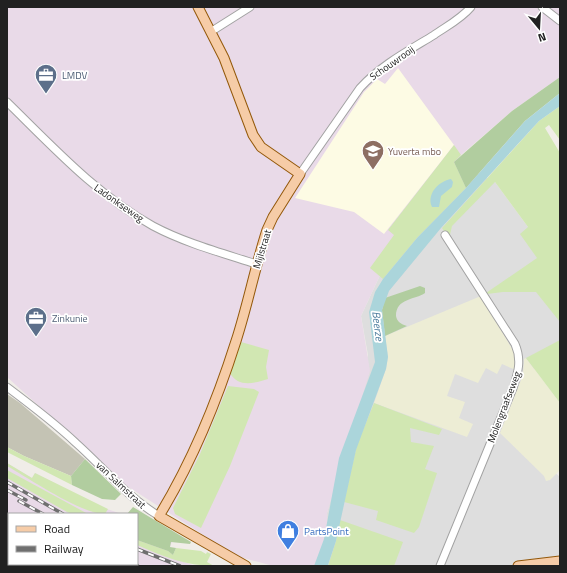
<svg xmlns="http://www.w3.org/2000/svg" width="567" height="573" font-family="'Titillium Web',sans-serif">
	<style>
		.residential { fill: #dedede }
		.industrial { fill: #e9dae8 }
		.education { fill: #fdfbe4 }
		.construction { fill: #c4c3b4 }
		.farmland { fill: #ededd5 }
		.grass { fill: #d1e7b2 }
		.forest { fill: #b1cd9f }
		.water { fill: #abd5db }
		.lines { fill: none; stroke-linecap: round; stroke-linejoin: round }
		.minor-casing { stroke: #a2a2a2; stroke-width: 9 }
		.major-casing { stroke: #93580a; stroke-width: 11 }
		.minor { stroke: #fff; stroke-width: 7 }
		.major { stroke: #f6cca7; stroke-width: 9 }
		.rail-casing { stroke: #6f6f6f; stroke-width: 3.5 }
		.rail { stroke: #fff; stroke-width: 2; stroke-dasharray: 6; stroke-linecap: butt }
		.labels { text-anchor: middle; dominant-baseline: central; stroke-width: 3.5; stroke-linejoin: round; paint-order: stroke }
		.street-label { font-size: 10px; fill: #212121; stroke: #fff }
		.service-label { font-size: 10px; fill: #4e5e75; stroke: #fff; text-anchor: start }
		.education-label { font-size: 10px; fill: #785e54; stroke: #fff; text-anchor: start }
		.shop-label { font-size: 10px; fill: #366cbe; stroke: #fff; text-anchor: start }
		.water-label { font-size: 11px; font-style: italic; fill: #4c7b9c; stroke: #fff }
	</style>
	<rect width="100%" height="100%" fill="#f0ede8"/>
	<g class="residential">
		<path d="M454,162L495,182L528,227L560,289V345L539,358L508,430L560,477V566H320L328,552L327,513L368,355L361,316L381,273Z"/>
		<path d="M7,522L9,523V564H99L103,566H7Z"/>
	</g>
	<g class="industrial">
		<path d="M7,7H560V77L512,111L461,155L381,273L361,316L370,371L327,513L328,552L320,566H273L236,556L127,486L7,377Z"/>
		<path d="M7,463L32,478L35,473L101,507L122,514H9V523L7,522Z"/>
		<path d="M131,510L175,535L168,551L182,561L195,566H103L99,564H137V514H127Z"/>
	</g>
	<path class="education" d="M398,68L454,145L384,234L354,212L295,198L364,92L377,79L385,84Z"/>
	<path class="construction" d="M7,394L20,403L85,459L71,476L24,456L7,447Z"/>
	<g class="farmland">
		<path d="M481,296L515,354L518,371L502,364L497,374L486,368L478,383L455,374L447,396L465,402L459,418L473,424L467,437L374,403L386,369L388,357L385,336Z"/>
		<path d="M526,358L560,403V470L550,480L546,481L544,476L500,433L523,375L524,359Z"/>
	</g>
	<g class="grass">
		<path d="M560,106V140L549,125L545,128L560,153V322L536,292H503L487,294L486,293L537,258L520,234L528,227L495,182L452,226L449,239L442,228L539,121Z"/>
		<path d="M454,145L461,155L454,162L466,188L417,238L383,279L370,268L394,235L388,230Z"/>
		<path d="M560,340V403L526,358Z"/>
		<path d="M241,342L269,350L266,367L268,379C255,383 238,388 230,373Z"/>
		<path d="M228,386L254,389L259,392L230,466L201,528L175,514L173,508L200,454Z"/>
		<path d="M374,403L442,429L439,435L410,428L411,442L434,446L425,469L437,473L419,527L414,533L376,520L378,511L344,502L357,445Z"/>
		<path d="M7,447L24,456L71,476L72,485L7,452Z"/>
		<path d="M7,463L32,478L35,473L108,509L105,514C81,514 30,479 7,466Z"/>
		<path d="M7,470L88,514H72L67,512L7,478Z"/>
		<path d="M340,520L403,542L394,566H328L336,541Z"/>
		<path d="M137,540L168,551L173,555L176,548L201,551L206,554L207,552L211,554L207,562L214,566C186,566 162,556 137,545Z"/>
	</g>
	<g class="forest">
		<path d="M560,77V93L525,121L466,188L454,162L512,111Z"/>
		<path d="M420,286L425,288V293C415,300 396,298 396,316C397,322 401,324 407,326L385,336L382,310L385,298Z"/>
		<path d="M85,459L121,494L115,500L102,499L72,485L71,476Z"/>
		<path d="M133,507L191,542L190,544L171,542L170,547L176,548L173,555L168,551L137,540V514H127Z"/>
	</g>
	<g class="water">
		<path d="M560,93V106L539,121L441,228L389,291L382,310L388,357L386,369L356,450L336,541L328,565H331L314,566L324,539L339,458L375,362L369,312L375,292L383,279L417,238L466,188L525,121Z"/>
		<path d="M451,179L453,182L452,187L441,196L439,207H432C426,194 439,181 451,179Z"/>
	</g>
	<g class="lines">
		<g class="minor-casing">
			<g id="minor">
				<path d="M542,7L560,21"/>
				<path d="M212,31L250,7"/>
				<path d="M7,102C53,147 97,195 153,226C185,243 222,253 256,264"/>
				<path d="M300,174L360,88C381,65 408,51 434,35C447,26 461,19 471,7"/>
				<path d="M7,387C31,405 55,423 76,443C104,468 127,497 159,516"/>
				<path d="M82,564L89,566"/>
				<path d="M35,566L42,564"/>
				<path d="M440,566L513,388C518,373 522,360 515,344L445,235"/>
			</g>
		</g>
		<g class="major-casing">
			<g id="major">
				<path d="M198,7L224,58L253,135L261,147L300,174L273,217L267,230C255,267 248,304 236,341C217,401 192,462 159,516L246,566"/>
				<path d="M518,566L560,561"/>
			</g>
		</g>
		<use href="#minor" class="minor"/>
		<use href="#major" class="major"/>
		<g class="rail-casing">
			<g id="rail">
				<path d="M7,482L63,514"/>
				<path d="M7,490L26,500"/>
				<path d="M19,501L43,514"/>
				<path d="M7,515L9,516"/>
				<path d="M137,549L180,566"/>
				<path d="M111,564L116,566"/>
				<path d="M135,564L138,566"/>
			</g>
		</g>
		<use href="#rail" class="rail"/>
	</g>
	<defs>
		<g id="office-pin" transform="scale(1.15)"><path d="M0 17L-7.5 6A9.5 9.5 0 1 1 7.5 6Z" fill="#5c6f8a" stroke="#fff"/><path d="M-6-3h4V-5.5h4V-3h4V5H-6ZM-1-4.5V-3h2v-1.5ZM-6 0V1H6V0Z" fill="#fff"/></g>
		<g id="university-pin" transform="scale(1.15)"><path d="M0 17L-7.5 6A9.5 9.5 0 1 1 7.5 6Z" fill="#8d6e63" stroke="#fff"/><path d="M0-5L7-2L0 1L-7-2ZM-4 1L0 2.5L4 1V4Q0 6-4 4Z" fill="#fff"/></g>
		<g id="shop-pin" transform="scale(1.15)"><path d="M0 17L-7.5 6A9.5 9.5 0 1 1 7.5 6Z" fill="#3f7fe0" stroke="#fff"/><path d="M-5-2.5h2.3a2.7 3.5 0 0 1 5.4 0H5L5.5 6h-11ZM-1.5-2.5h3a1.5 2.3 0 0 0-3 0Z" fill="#fff"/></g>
	</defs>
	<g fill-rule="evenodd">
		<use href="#office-pin" x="46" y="75"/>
		<use href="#university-pin" x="373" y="151"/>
		<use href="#office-pin" x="36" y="318"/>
		<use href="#shop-pin" x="288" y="531"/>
	</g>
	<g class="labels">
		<g class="street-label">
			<text transform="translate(392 63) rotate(-35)">Schouwrooij</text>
			<text transform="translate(119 203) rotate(35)">Ladonkseweg</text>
			<text transform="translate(262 249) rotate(-73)">Mijlstraat</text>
			<text transform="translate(504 407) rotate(-69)">Molengraafseweg</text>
			<text transform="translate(121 485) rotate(43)">van Salmstraat</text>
		</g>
		<g class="service-label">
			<text x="62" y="75">LMDV</text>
			<text x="52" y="318">Zinkunie</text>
		</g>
		<g class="education-label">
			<text x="388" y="151">Yuverta mbo</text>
		</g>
		<g class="shop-label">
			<text x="304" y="531">PartsPoint</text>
		</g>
		<g class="water-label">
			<text transform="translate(378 326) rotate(83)">Beerze</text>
		</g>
	</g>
	<rect width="567" height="573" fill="none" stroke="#212121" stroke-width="16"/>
	<rect x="8" y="513" width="130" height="52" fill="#ffffff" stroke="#a6a6a6"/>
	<rect x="16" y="526" width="20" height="6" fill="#f6cca7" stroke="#a6a6a6"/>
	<text x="44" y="533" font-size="12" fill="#212121">Road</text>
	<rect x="16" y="546" width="20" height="6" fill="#6f6f6f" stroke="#a6a6a6"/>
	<text x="44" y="553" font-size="12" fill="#212121">Railway</text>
	<g transform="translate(539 28) rotate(162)" stroke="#ffffff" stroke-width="3" paint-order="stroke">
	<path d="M0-3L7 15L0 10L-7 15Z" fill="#212121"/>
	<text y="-6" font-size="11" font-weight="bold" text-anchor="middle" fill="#212121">N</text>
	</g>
</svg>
